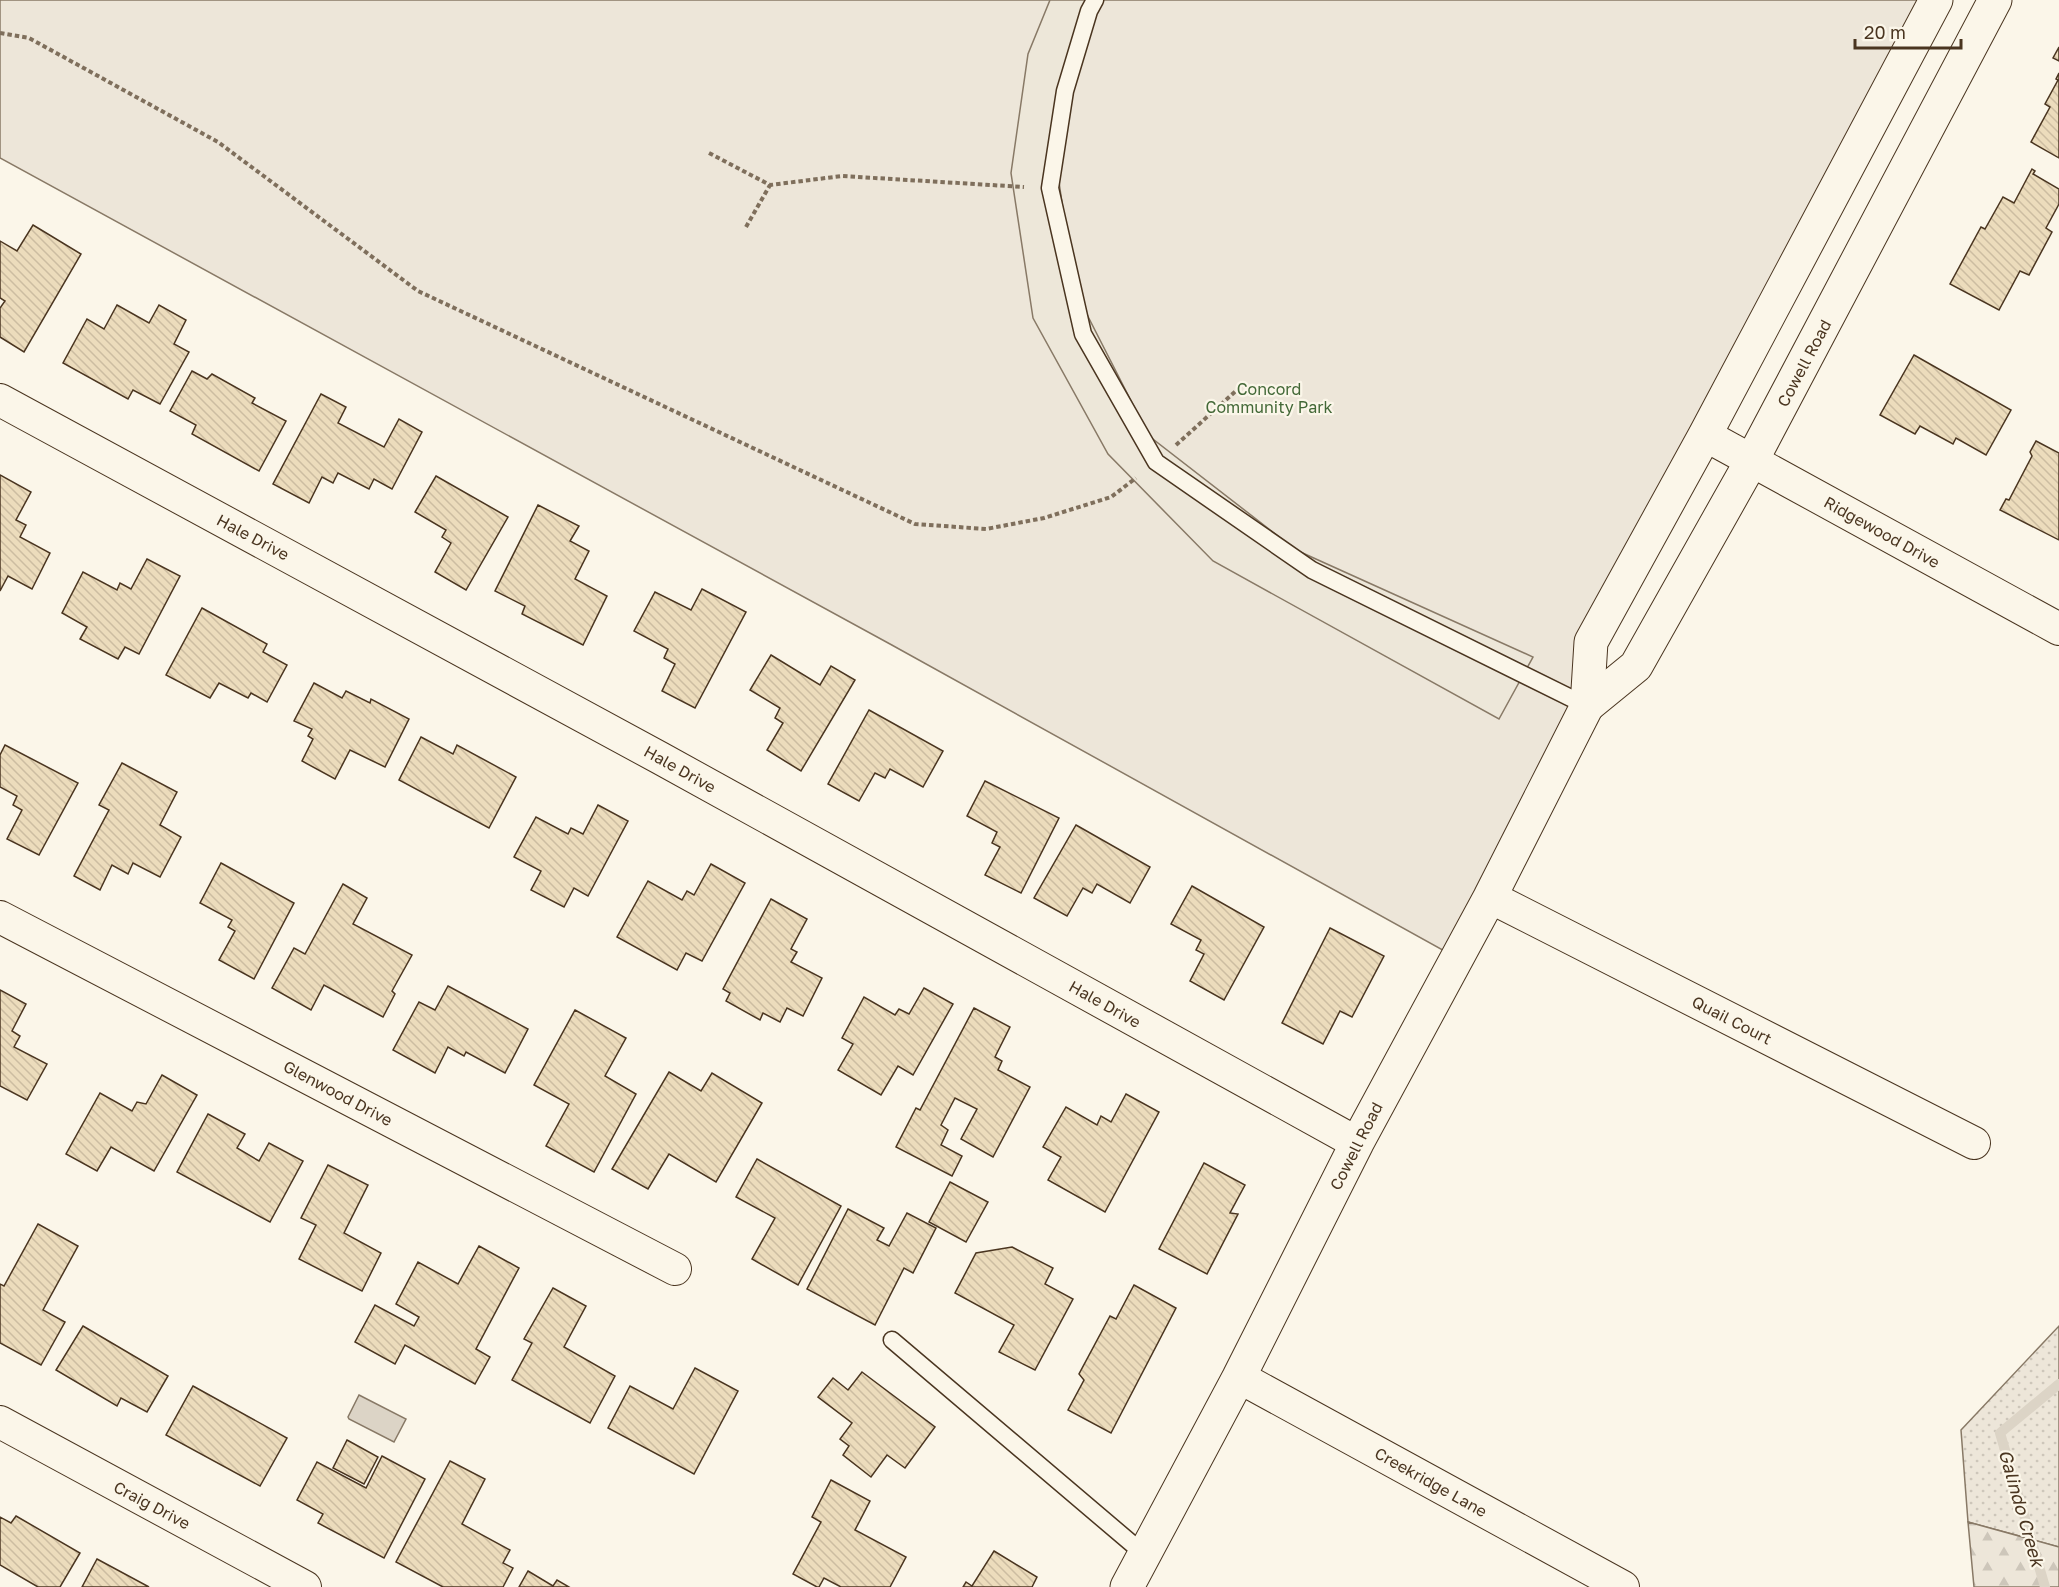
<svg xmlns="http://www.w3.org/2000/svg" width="2059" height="1587" font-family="'Golos Text',sans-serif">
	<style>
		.grass { fill: url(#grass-dots); stroke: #887966; stroke-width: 1.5 }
		.forest { fill: url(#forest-firs); stroke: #887966; stroke-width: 1.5 }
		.park { fill: #ede6d9; stroke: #887966; stroke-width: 1.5 }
		.parking { fill: #ede7d9; stroke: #887966; stroke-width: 1.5 }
		.water { fill: #dcd4c6; stroke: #887966; stroke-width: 1.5 }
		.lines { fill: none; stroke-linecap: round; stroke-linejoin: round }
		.stream { stroke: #dcd4c6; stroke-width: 10 }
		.building { fill: url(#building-back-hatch); stroke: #4a3520; stroke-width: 1.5 }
		.lane-casing { stroke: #4a3520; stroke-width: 19 }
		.street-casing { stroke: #4a3520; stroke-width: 34 }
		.secondary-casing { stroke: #4a3520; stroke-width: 35 }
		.path { stroke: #7f6f5c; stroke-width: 4; stroke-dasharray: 4.5 3; stroke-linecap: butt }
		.lane { stroke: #fbf6e9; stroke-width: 16 }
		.street { stroke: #fbf6e9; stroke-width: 32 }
		.secondary { stroke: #fbf6e9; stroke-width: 33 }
		.labels { text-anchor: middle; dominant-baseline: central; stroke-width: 4.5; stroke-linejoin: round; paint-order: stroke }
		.street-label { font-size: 16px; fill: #4a3520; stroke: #fbf6e9 }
		.park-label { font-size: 16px; fill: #436837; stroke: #fbf6e9 }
		.water-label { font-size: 18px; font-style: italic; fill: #4a3520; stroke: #fbf6e9 }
	</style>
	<defs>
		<pattern id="grass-dots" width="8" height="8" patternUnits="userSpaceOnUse" patternTransform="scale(1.5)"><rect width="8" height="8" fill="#ede6d9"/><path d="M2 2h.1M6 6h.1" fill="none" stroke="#cdc6ba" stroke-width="1.8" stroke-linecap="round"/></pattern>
		<pattern id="forest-firs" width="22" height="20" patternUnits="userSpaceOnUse" patternTransform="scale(1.5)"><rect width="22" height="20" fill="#ede6d9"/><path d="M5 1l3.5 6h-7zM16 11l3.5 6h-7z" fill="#cdc6ba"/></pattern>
		<pattern id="building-back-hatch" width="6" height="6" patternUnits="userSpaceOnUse" patternTransform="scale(1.5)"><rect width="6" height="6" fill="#ecdcbc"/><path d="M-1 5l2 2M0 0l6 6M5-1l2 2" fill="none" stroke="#ccbda1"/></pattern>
	</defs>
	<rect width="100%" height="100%" fill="#fbf6e9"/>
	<path class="grass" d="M2059,1326V1547L1968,1522L1961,1430Z"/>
	<path class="forest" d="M1968,1522L2059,1547V1587H1974Z"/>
	<path class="park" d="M0,0H1936L1591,642L1587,706L1457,958L890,644L0,158Z"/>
	<path class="parking" d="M1050,0H1088L1054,148L1075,291L1149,436L1296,550L1533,657L1499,719L1213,561L1108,454L1033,318L1011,173L1028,54Z"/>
	<path class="water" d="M359,1395L406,1419L394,1442L349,1419L348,1417Z"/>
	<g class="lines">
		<path class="stream" d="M2045,1587L2000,1433L2059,1384"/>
	</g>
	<g class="building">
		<path d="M2059,47V61L2053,58Z"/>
		<path d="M2059,73V158L2031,142L2050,107L2045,104L2058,80L2056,79Z"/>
		<path d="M2032,169L2035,171L2033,174L2059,189V204L2046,228L2052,232L2029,275L2020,271L1999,310L1950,284L1981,227L1985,229L2003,197L2014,203Z"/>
		<path d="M33,225L81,254L24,352L0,337V308L5,301L0,298V241L17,251Z"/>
		<path d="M117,305L149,323L159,305L186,320L174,344L189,352L160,404L133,390L128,399L63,363L87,319L104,329Z"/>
		<path d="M1914,355L2011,410L1986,455L1956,438L1953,444L1920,426L1915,434L1880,415Z"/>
		<path d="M192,371L207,379L212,374L255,398L252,403L286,421L259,471L192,434L196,425L170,411Z"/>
		<path d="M321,394L346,407L338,423L384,447L399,419L422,432L392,489L374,479L369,489L338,473L333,483L322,477L309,503L273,484Z"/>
		<path d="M2036,441L2059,453V540L2000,510L2006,499L2009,500L2032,456L2030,452Z"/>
		<path d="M0,475L31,492L16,520L26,525L20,537L50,553L32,589L8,576L0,591Z"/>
		<path d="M436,476L508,517L466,590L435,572L451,543L442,537L446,530L415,512Z"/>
		<path d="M538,505L579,526L570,541L589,551L575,579L607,596L583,645L522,614L525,606L495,591Z"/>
		<path d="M147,559L180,576L139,654L125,647L118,659L80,639L87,627L62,613L83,572L117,590L120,583L131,589Z"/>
		<path d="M702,589L746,612L695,708L662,691L675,664L664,658L668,649L634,631L655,592L691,610Z"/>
		<path d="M202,608L267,644L263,652L287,665L267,702L251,693L248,698L219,683L210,698L166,675Z"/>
		<path d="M771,655L820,685L831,666L855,680L801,771L767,750L783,723L775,718L780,708L750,690Z"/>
		<path d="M314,683L342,698L346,691L370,703L371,699L409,719L385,767L350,750L335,779L302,761L313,739L308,736L312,729L294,721Z"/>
		<path d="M869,710L943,751L923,787L890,769L885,778L875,773L859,801L828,784Z"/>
		<path d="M421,737L453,754L457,745L516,777L489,828L399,780Z"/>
		<path d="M5,745L78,783L39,855L7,839L22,810L13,805L17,796L0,787V755Z"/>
		<path d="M122,763L177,792L160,825L181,837L160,877L133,863L128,874L112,865L100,890L74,876L109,810L99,805Z"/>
		<path d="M985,781L1059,818L1021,893L985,875L1000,847L992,843L997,832L967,816Z"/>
		<path d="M598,805L628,821L588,896L574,888L564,907L531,890L541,871L514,857L536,817L568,834L571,828L583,834Z"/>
		<path d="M1076,825L1150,867L1130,903L1097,884L1092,893L1083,888L1067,916L1034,898Z"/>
		<path d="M221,863L294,903L254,979L219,960L235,931L228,927L232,920L200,903Z"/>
		<path d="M711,864L745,883L702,961L686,953L677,970L617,937L648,881L682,900L687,891L694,895Z"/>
		<path d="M343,884L367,898L353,924L412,955L392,991L395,994L383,1017L324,985L311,1010L272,988L294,948L305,954Z"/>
		<path d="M1192,886L1264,927L1224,1000L1190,981L1204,954L1196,950L1201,940L1171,924Z"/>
		<path d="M771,899L807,919L791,949L797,952L791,962L822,978L803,1016L787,1008L780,1022L763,1013L760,1020L726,1001L730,993L723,989Z"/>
		<path d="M1330,928L1384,956L1352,1017L1340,1011L1323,1044L1282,1023Z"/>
		<path d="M448,986L528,1029L505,1073L466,1052L464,1056L448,1047L435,1073L393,1050L419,1002L435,1010Z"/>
		<path d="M924,988L953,1004L913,1075L898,1066L881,1095L838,1070L853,1044L842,1038L864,997L895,1015L899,1009L909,1014Z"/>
		<path d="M0,990L26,1004L12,1031L20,1036L14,1047L47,1064L27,1100L0,1086Z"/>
		<path d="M974,1008L1010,1027L995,1057L1002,1061L998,1070L1030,1087L993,1157L961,1139L977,1109L955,1098L941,1125L948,1130L941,1145L962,1156L952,1176L896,1147L916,1108L920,1110Z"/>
		<path d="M575,1010L626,1038L605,1076L636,1094L594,1172L546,1146L569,1104L534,1085Z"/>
		<path d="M669,1072L701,1091L712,1073L762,1103L716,1182L669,1154L648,1189L612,1169Z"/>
		<path d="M162,1075L197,1095L154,1171L111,1147L97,1171L66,1154L100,1093L132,1111L137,1102L146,1104Z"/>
		<path d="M1126,1094L1159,1112L1105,1212L1048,1180L1061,1157L1043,1147L1066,1107L1097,1125L1101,1116L1111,1122Z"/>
		<path d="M208,1114L245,1134L237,1148L259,1161L269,1143L303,1161L270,1222L177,1172Z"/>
		<path d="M757,1159L841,1206L798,1285L752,1259L775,1218L736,1197Z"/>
		<path d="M1204,1163L1245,1185L1230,1213L1238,1214L1207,1274L1159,1249Z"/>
		<path d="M328,1165L368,1185L344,1233L381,1253L362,1291L299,1259L316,1225L301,1218Z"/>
		<path d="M950,1182L988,1202L966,1242L929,1222Z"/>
		<path d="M848,1209L884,1228L877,1240L889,1246L907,1213L936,1228L913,1273L904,1268L875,1325L807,1289Z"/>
		<path d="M38,1224L78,1246L43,1310L65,1322L41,1365L0,1343V1284L4,1286Z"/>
		<path d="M479,1246L519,1268L476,1349L490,1357L475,1384L405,1345L395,1364L355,1342L375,1305L414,1326L419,1317L396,1304L418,1262L458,1284Z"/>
		<path d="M1012,1247L1053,1268L1045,1284L1073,1299L1035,1370L999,1352L1014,1325L955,1293L976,1253Z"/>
		<path d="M1134,1285L1176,1308L1111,1433L1068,1410L1084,1380L1079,1374L1110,1316L1116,1319Z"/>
		<path d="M553,1288L586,1306L564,1347L615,1376L590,1423L512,1380L532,1343L524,1339Z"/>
		<path d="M83,1326L168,1376L147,1412L121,1398L117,1406L56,1370Z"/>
		<path d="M695,1368L738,1391L694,1474L608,1428L630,1386L673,1409Z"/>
		<path d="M862,1372L935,1427L905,1468L887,1455L871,1477L843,1455L849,1446L840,1439L852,1423L818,1397L833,1378L848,1390Z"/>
		<path d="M193,1386L287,1438L260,1486L166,1435Z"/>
		<path d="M347,1440L378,1457L364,1484L333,1468Z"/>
		<path d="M382,1456L425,1479L384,1558L318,1523L323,1514L297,1500L317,1462L366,1488Z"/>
		<path d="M450,1461L485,1479L462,1524L510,1550L503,1563L513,1568L503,1587H443L396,1562Z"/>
		<path d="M831,1480L870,1501L855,1530L906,1557L890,1587H841L824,1578L819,1587H817L793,1574L821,1522L812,1517Z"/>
		<path d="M16,1516L80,1553L60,1587H38L0,1565V1517L11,1523Z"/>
		<path d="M994,1551L1037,1577L1032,1587H963L966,1582L972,1586Z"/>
		<path d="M97,1559L149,1587H82Z"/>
		<path d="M528,1571L553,1586L557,1580L569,1587H519Z"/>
	</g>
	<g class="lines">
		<g class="lane-casing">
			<g id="lane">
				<path d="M1095,0L1089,11L1065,91L1050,188L1083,334L1156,462L1312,570L1587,706"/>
				<path d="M892,1340L1144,1554"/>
			</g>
		</g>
		<g class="street-casing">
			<g id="street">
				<path d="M0,400L660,758L1357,1143"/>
				<path d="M1705,435L2059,629"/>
				<path d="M1490,897L1974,1143"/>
				<path d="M0,917L675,1269"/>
				<path d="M1239,1377L1623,1587"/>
				<path d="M0,1422L305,1587"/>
			</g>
		</g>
		<g class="secondary-casing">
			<g id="secondary">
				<path d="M1587,706L1636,666L1752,460L1995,0"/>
				<path d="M1127,1587L1239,1377L1357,1143L1490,897L1587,706L1591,642L1705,435L1936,0"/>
			</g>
		</g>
		<g class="path">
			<path d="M0,33L29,38L218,142L418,291L915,524L986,529L1044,518L1111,497L1136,478"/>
			<path d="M709,153L770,185L842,176L1024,187"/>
			<path d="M746,227L770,185"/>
			<path d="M1176,445L1238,389"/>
		</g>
		<use href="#lane" class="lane"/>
		<use href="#street" class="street"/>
		<use href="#secondary" class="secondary"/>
	</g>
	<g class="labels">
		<g class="street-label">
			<text transform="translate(1804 363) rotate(-62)">Cowell Road</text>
			<text transform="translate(1882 532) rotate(29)">Ridgewood Drive</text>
			<text transform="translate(253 537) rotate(28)">Hale Drive</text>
			<text transform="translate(680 769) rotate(29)">Hale Drive</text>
			<text transform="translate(1105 1004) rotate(29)">Hale Drive</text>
			<text transform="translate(1732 1020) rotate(27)">Quail Court</text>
			<text transform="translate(338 1093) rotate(28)">Glenwood Drive</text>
			<text transform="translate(1356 1146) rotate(-63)">Cowell Road</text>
			<text transform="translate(1431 1482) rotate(29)">Creekridge Lane</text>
			<text transform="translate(152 1505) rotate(28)">Craig Drive</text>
		</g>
		<g class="park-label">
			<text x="1269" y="389">Concord<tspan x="1269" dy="18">Community Park</tspan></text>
		</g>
		<g class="water-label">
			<text transform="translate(2022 1508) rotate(74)">Galindo Creek</text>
		</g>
	</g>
	<path d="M1855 39v9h106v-9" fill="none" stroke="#4a3520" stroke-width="3"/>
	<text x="1864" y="39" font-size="18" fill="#4a3520" stroke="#fbf6e9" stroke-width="4.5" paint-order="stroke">20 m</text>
</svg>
